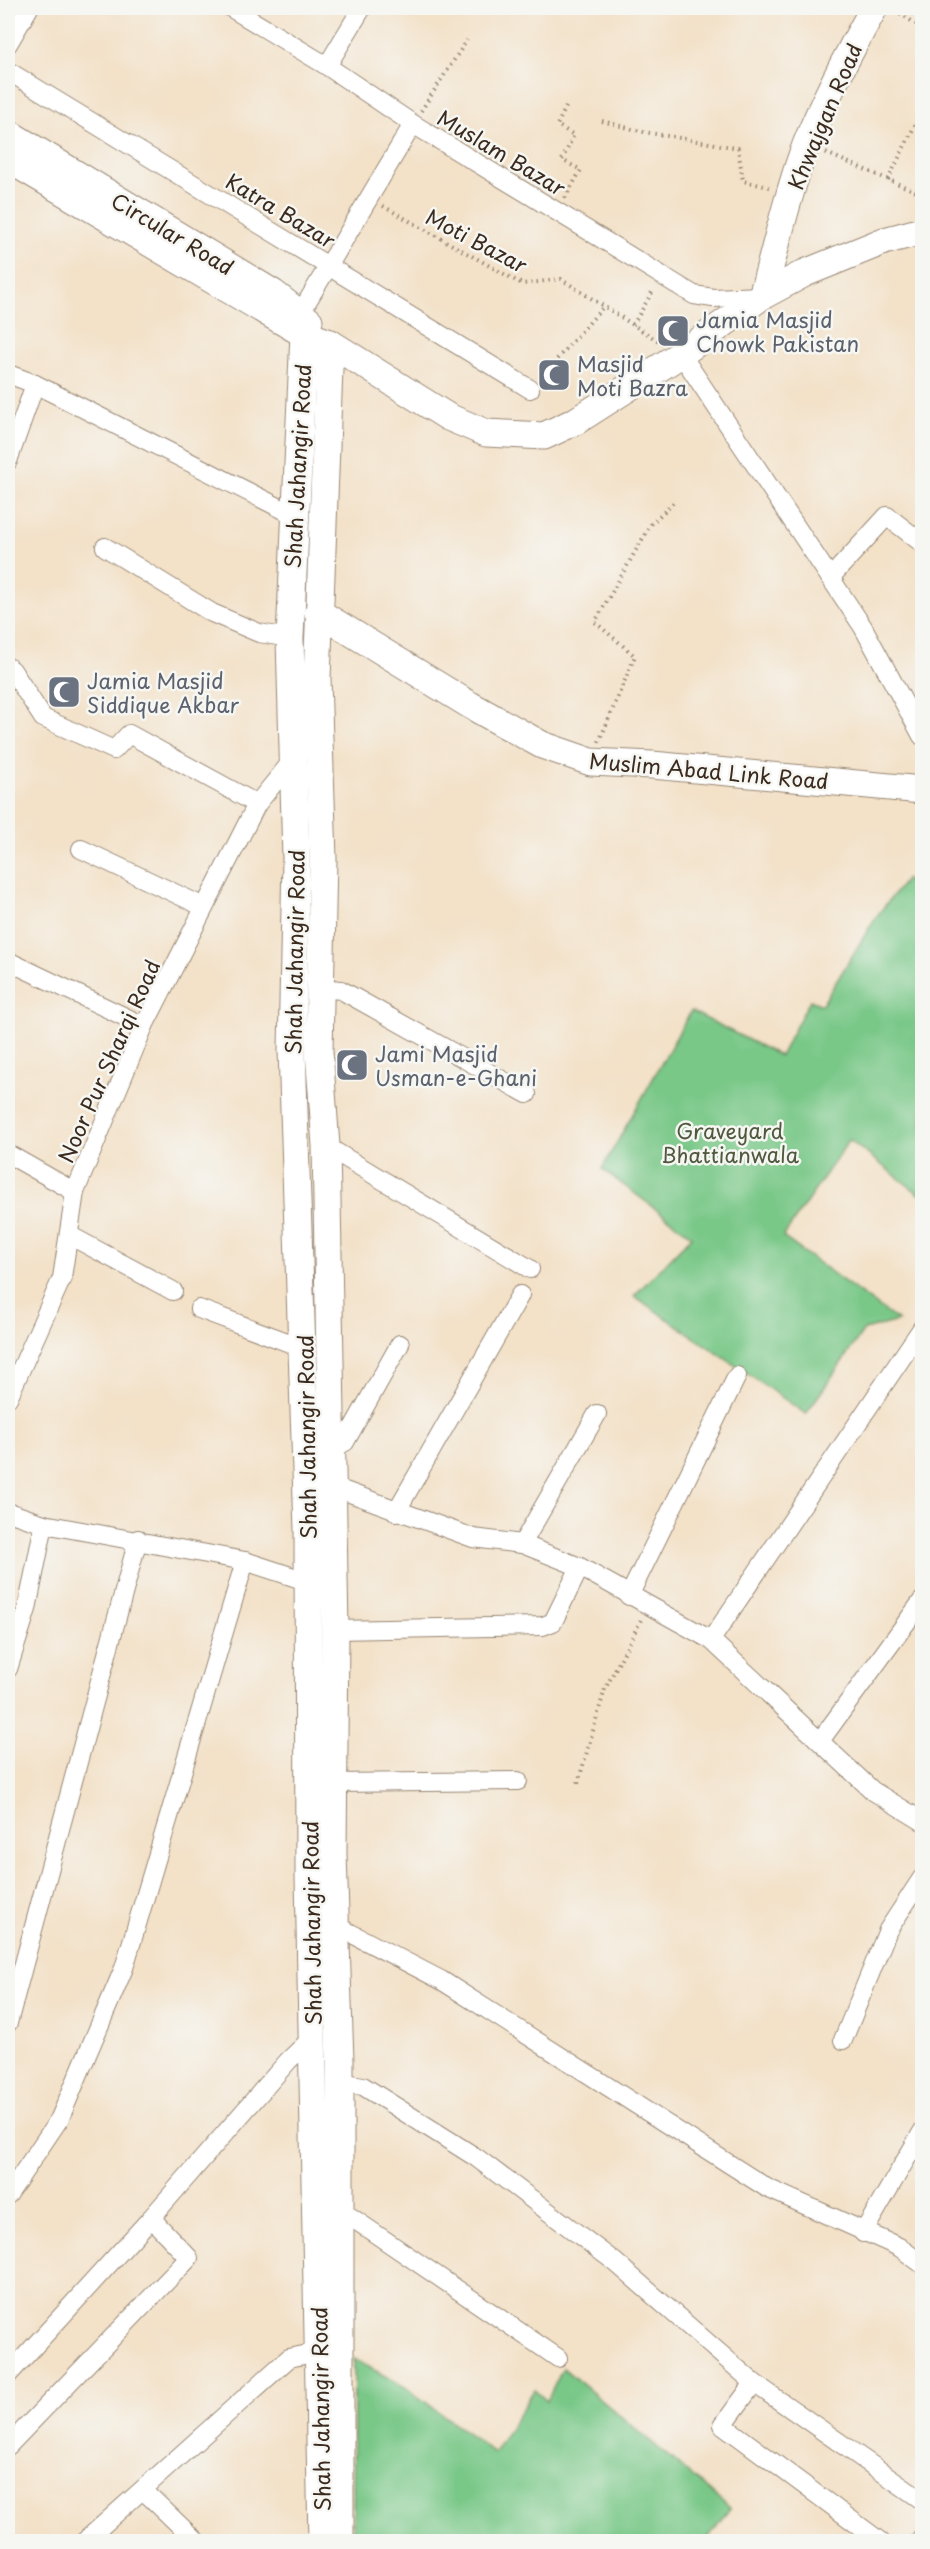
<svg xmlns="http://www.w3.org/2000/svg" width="930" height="2549" font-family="'Playpen Sans',sans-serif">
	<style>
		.green { fill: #79c888; stroke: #5a7953; stroke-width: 1.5 }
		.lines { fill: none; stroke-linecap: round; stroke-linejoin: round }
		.street-casing { stroke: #978673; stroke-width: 20 }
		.secondary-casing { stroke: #978673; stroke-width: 29 }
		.path { stroke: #978673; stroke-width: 4; stroke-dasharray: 1.5 4.5; stroke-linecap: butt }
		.street { stroke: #fff; stroke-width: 18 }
		.secondary { stroke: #fff; stroke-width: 27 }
		.labels { text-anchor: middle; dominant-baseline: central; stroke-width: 5; stroke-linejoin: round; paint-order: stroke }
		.street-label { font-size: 21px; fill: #3b2a1e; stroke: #f6f6f2 }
		.worship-label { font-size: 21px; fill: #5b616d; stroke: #f6f6f2; text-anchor: start }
		.park-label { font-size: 21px; fill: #4e593e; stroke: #f6f6f2 }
	</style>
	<rect width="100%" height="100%" fill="#f6f6f2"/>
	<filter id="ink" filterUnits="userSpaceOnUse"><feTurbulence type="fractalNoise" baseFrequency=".0167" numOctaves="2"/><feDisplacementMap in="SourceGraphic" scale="12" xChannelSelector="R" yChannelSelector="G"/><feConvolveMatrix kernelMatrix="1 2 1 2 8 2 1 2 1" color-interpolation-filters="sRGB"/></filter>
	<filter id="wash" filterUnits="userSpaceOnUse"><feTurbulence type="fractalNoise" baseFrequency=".008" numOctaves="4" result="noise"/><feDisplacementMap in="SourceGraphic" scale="24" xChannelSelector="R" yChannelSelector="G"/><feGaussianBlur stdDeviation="1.35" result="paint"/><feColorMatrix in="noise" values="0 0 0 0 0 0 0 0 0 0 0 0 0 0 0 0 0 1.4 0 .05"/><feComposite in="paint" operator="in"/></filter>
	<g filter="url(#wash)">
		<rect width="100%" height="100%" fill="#f3e1c8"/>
		<g class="green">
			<path d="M906,879L922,892V1196L849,1140L783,1237L898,1321L864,1330L806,1414L634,1296L692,1236L602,1169L691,1011L780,1056L810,1000L822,1005L876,917Z"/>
			<path d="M354,2359L405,2387L494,2453L534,2390L547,2401L563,2368L730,2508L706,2541L353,2542Z"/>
		</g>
	</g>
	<g filter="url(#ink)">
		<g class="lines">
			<g class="street-casing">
				<g id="street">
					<path d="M231,8L327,66L413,124L694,295L713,298L761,296"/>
					<path d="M8,44L29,8"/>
					<path d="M327,66L362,8"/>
					<path d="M8,71L530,389"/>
					<path d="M301,312L413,124"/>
					<path d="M681,354L863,627L922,736"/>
					<path d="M8,374L35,384L294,515"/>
					<path d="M8,461L35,384"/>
					<path d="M105,547L212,613L259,633L290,638"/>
					<path d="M830,578L887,516L922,543"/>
					<path d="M8,667L12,670L43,718L114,750L129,734L257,804"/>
					<path d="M81,849L204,907"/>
					<path d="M8,961L144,1026"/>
					<path d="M320,988L341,990L527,1094"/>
					<path d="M326,1146L530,1269"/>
					<path d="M8,1154L75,1192"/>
					<path d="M69,1235L173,1291"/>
					<path d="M199,1309L303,1348"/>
					<path d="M8,1398L62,1278L75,1192L144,1026L257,804L292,761L297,760"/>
					<path d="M332,1449L345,1442L400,1344"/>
					<path d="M331,1486L473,1538L522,1544L580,1567L711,1640L873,1791L922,1821"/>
					<path d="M8,1512L44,1524L245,1561L309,1582"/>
					<path d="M396,1512L520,1295"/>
					<path d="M522,1544L597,1414"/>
					<path d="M629,1596L737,1376"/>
					<path d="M335,1630L543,1626L553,1622L580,1567"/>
					<path d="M711,1640L922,1328"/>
					<path d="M8,1669L27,1609L44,1524"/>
					<path d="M820,1741L922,1601"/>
					<path d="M333,1783L518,1781"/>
					<path d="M337,1926L441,1980L767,2188L899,2247L922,2264"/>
					<path d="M8,2023L138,1539"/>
					<path d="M843,2040L888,1930L922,1878"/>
					<path d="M339,2082L363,2086L477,2158L615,2262L754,2383L922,2500"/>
					<path d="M8,2195L60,2118L124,1968L245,1561"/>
					<path d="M339,2209L558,2358"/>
					<path d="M863,2233L922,2132"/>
					<path d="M8,2375L151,2218"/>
					<path d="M754,2383L723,2425L881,2542"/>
					<path d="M8,2446L189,2258L151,2218L288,2061L313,2037"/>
					<path d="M143,2490L197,2542"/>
					<path d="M84,2542L289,2358L318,2352"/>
					<path d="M919,2542L922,2537"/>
				</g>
			</g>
			<g class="secondary-casing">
				<g id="secondary">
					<path d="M8,133L273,293L309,321"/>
					<path d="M8,159L304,334L330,343L448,417L486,433L544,436L576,421L681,354L762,296L805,273L884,241L922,231"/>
					<path d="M762,296C777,245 787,194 806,145C825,97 849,52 874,8"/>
					<path d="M304,334L290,638L296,859L292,1050L308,1530L309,1875L322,2542"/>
					<path d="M330,343L317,679L323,859L319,1051L326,1146L335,1630L333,1854L340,2061V2534"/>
					<path d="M318,612L470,705L542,745L591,762L652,765L922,790"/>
				</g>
			</g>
			<g class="path">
				<path d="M895,10L922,28"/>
				<path d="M421,111L467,40"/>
				<path d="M602,121L644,132L738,148L743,181L769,187"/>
				<path d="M826,153L922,194"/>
				<path d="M888,180L922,111"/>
				<path d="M565,198L581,170L562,160L574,135L557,125L567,105"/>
				<path d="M383,206L522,284L561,279L660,342"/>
				<path d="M633,325L654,289"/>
				<path d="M541,377L604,306"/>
				<path d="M599,742L635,656L595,622L651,524L676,500"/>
				<path d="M578,1783L605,1689L641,1620"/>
			</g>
			<use href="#street" class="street"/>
			<use href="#secondary" class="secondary"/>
		</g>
	</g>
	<defs>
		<g id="mosque-square" transform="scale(1.725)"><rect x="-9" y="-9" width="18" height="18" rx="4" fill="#6b7280" stroke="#f6f6f2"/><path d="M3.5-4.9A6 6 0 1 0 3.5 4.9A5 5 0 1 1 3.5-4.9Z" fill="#fff"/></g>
	</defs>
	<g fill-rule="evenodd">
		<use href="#mosque-square" x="673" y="331"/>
		<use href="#mosque-square" x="554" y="375"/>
		<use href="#mosque-square" x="64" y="692"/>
		<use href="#mosque-square" x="352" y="1065"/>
	</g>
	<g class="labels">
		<g class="street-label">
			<text transform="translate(824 116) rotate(-67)">Khwajgan Road</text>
			<text transform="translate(502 152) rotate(31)">Muslam Bazar</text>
			<text transform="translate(281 210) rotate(31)">Katra Bazar</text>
			<text transform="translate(173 233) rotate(31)">Circular Road</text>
			<text transform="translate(477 240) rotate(28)">Moti Bazar</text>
			<text transform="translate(297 466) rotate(-87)">Shah Jahangir Road</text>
			<text transform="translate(709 770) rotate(5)">Muslim Abad Link Road</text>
			<text transform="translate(294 952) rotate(-89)">Shah Jahangir Road</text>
			<text transform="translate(108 1061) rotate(-66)">Noor Pur Sharqi Road</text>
			<text transform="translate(306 1437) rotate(-91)">Shah Jahangir Road</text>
			<text transform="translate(311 1923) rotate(-91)">Shah Jahangir Road</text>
			<text transform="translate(320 2409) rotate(-91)">Shah Jahangir Road</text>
		</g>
		<g class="worship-label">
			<text x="696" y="319">Jamia Masjid<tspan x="696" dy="24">Chowk Pakistan</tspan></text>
			<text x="577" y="363">Masjid<tspan x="577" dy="24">Moti Bazra</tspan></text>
			<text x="87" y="680">Jamia Masjid<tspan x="87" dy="24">Siddique Akbar</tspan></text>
			<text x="375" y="1053">Jami Masjid<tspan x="375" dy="24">Usman-e-Ghani</tspan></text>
		</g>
		<g class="park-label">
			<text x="730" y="1130">Graveyard<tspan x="730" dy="24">Bhattianwala</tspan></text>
		</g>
	</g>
	<rect width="930" height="2549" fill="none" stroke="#f6f6f2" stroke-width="30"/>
</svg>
